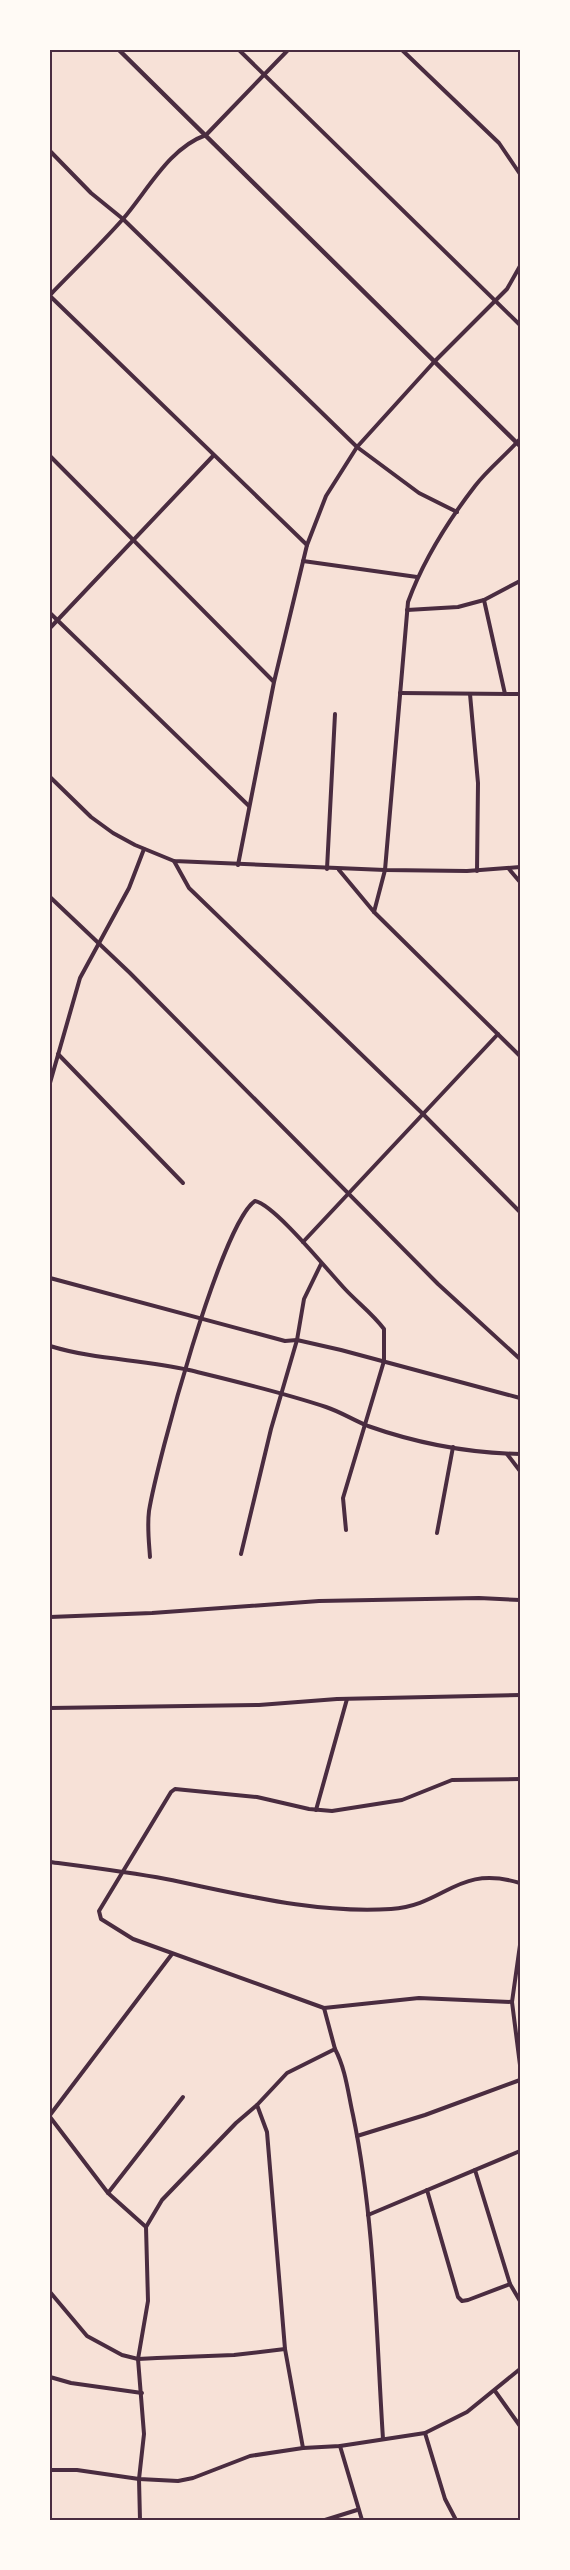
<svg xmlns="http://www.w3.org/2000/svg" width="570" height="2570" font-family="'Asap Condensed',sans-serif">
	<style>
		.lines { fill: none; stroke-linecap: round; stroke-linejoin: round }
		.minor { stroke: #4a2c40; stroke-width: 4 }
		.tertiary { stroke: #4a2c40; stroke-width: 4.5 }
		.neatline { fill: none; stroke: #4a2c40; stroke-width: 2 }
	</style>
	<rect width="100%" height="100%" fill="#f7e1d7"/>
	<g class="lines">
		<g class="minor">
			<path d="M239,50L520,325"/>
			<path d="M402,50L499,143L520,174"/>
			<path d="M50,151L91,193L123,219L357,447L419,493L457,512"/>
			<path d="M50,295C74,270 100,245 123,219C148,190 169,148 206,135L288,50"/>
			<path d="M50,296L307,545"/>
			<path d="M50,456L273,681"/>
			<path d="M303,561L417,577"/>
			<path d="M484,600L505,694"/>
			<path d="M407,610L458,607L484,600L520,581"/>
			<path d="M50,613L249,806"/>
			<path d="M50,628L213,456"/>
			<path d="M400,693L520,694"/>
			<path d="M470,694L478,783L477,871"/>
			<path d="M50,777L91,817L113,833L135,845L174,861L385,870L467,871L520,867"/>
			<path d="M174,861L189,888L422,1113L520,1212"/>
			<path d="M238,865L274,682L307,545L326,496L357,447L434,362L507,289L520,266"/>
			<path d="M327,869L335,714"/>
			<path d="M509,869L520,882"/>
			<path d="M339,870L374,912L520,1056"/>
			<path d="M50,897L130,973L438,1284L520,1359"/>
			<path d="M374,912L385,870L408,602C423,561 448,521 475,486C488,469 506,455 520,439"/>
			<path d="M58,1054L183,1183"/>
			<path d="M50,1083L80,978L129,888L144,849"/>
			<path d="M303,1242L498,1034"/>
			<path d="M50,1278L285,1341L297,1340L341,1350L520,1398"/>
			<path d="M50,1346C95,1360 142,1359 189,1370C234,1381 281,1392 326,1407C341,1412 353,1420 368,1426C416,1443 469,1453 520,1454"/>
			<path d="M507,1454L520,1471"/>
			<path d="M437,1533L453,1447"/>
			<path d="M241,1554L271,1429L297,1340L304,1299L321,1264"/>
			<path d="M150,1557C149,1542 147,1527 149,1511C157,1462 221,1224 255,1201C275,1205 328,1271 345,1289C357,1302 373,1314 384,1329V1361L343,1498L346,1530"/>
			<path d="M50,1617L152,1613L319,1601L479,1598L520,1600"/>
			<path d="M50,1708L259,1705L337,1699L520,1695"/>
			<path d="M316,1810L347,1699"/>
			<path d="M50,1862C88,1867 128,1872 166,1879C240,1894 315,1914 391,1909C446,1905 457,1864 520,1883"/>
			<path d="M520,1945L512,2002L520,2065"/>
			<path d="M512,2002L419,1998L324,2008L133,1939L101,1919L99,1911L171,1792L175,1789L257,1797L309,1809L332,1811L402,1800L452,1780L520,1779"/>
			<path d="M324,2008L335,2049L287,2073L257,2105L267,2132L285,2349L303,2448L340,2446L425,2433L467,2412L520,2369"/>
			<path d="M335,2049C346,2070 348,2093 353,2115C375,2221 376,2331 383,2439"/>
			<path d="M50,2115L172,1954"/>
			<path d="M50,2117L108,2193L146,2227"/>
			<path d="M357,2136L425,2115L520,2080"/>
			<path d="M475,2170L510,2284L520,2301"/>
			<path d="M427,2190L458,2297L462,2301L468,2300L510,2284"/>
			<path d="M108,2193L183,2097"/>
			<path d="M368,2215L520,2151"/>
			<path d="M50,2292L87,2336L122,2355L138,2359L157,2358L234,2355L285,2349"/>
			<path d="M50,2377L71,2383L142,2393"/>
			<path d="M495,2391L520,2426"/>
			<path d="M425,2433L445,2499L456,2520"/>
			<path d="M340,2446L362,2520"/>
			<path d="M50,2470H77L139,2479L178,2481L193,2478L250,2456L303,2448"/>
			<path d="M140,2520L139,2479L144,2434L138,2359L148,2301L146,2227L162,2200L236,2123L257,2105"/>
			<path d="M325,2520L357,2510"/>
		</g>
		<path class="tertiary" d="M119,50L520,446"/>
	</g>
	<rect width="570" height="2570" fill="none" stroke="#fffaf5" stroke-width="102"/>
	<rect x="51" y="51" width="468" height="2468" class="neatline"/>
</svg>
